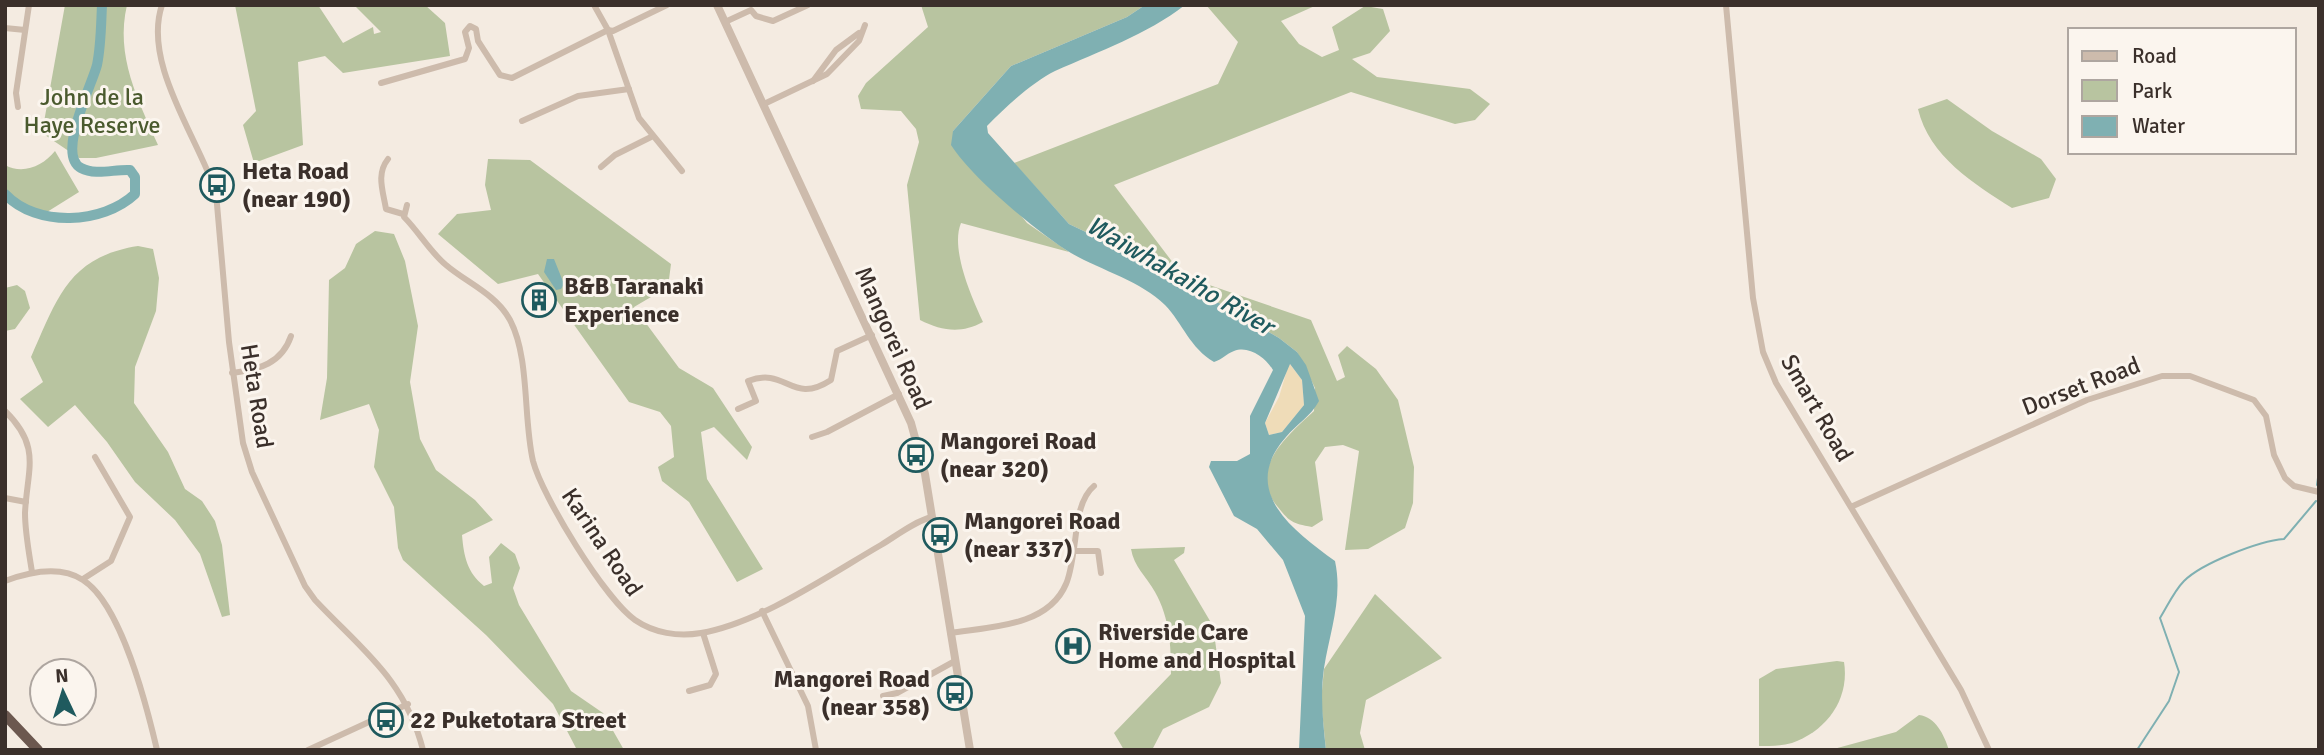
<svg xmlns="http://www.w3.org/2000/svg" width="2324" height="755" font-family="Signika,sans-serif">
	<style>
		.green { fill: #b8c4a0 }
		.sand { fill: #efdcb8 }
		.water { fill: #7fb0b2; fill-rule: evenodd }
		.lines { fill: none; stroke-linecap: round; stroke-linejoin: round }
		.stream { stroke: #7fb0b2; stroke-width: 2 }
		.river { stroke: #7fb0b2; stroke-width: 10 }
		.minor { stroke: #cdbbac; stroke-width: 6 }
		.tertiary { stroke: #cdbbac; stroke-width: 8 }
		.trunk { stroke: #6c584f; stroke-width: 10 }
		.labels { text-anchor: middle; dominant-baseline: central; stroke-width: 6; stroke-linejoin: round; paint-order: stroke }
		.park-label { font-size: 24px; fill: #4a5a2e; stroke: #fbf5ee }
		.poi-label { font-size: 24px; font-weight: bold; fill: #3b302b; stroke: #fbf5ee; text-anchor: start }
		.street-label { font-size: 24px; fill: #3b302b; stroke: #fbf5ee }
		.water-label { font-size: 26px; font-style: italic; fill: #1f5a5e; stroke: #fbf5ee }
	</style>
	<rect width="100%" height="100%" fill="#f4ebe1"/>
	<g class="green">
		<path d="M65,5H127C115,56 138,100 158,145L96,158H79L42,133Z"/>
		<path d="M235,5H318L343,43L373,27L374,34L381,32L354,5H425L445,23L450,56L343,73L325,56L298,62L303,145L254,163L243,125L256,111Z"/>
		<path d="M921,5H1145L1127,17L1011,66L953,131L1027,223L1069,252L961,223C950,249 972,298 983,322C961,334 942,331 920,320L907,185L919,142L916,129L901,111L861,109L858,96L866,83L928,27Z"/>
		<path d="M1206,5H1317L1281,21L1299,44L1322,57L1339,50L1332,27L1365,6L1383,9L1390,31L1370,53L1352,59L1377,77L1470,89L1490,104L1475,120L1455,124L1351,92L1114,185L1183,276L1311,320L1337,381L1345,377L1338,355L1347,346L1376,369L1398,400L1414,467L1413,503L1405,528L1368,549L1345,550L1359,451L1343,445L1325,447L1315,462L1323,520L1312,527C1291,523 1290,522 1277,506C1247,469 1288,435 1314,411L1315,388L1297,352L1279,338L1221,304L1182,286L1140,258L1069,224L1014,163L1218,84L1238,42Z"/>
		<path d="M1947,99L1992,131L2041,159L2056,179L2049,198L2012,208C1974,184 1929,156 1918,109Z"/>
		<path d="M55,151L79,192L39,217L5,190V165C23,175 43,166 55,151Z"/>
		<path d="M488,159L530,160L671,264L668,287L634,307L679,368L713,388L752,447L747,460L714,427L701,432L707,479L763,569L737,582L689,502L662,481L658,467L674,457L671,426L660,412L629,402L538,274L498,284L438,234L457,214L491,210L485,185Z"/>
		<path d="M375,231L394,234L405,261L418,326L410,382L420,439L436,470L475,500L493,520L462,535C464,557 467,572 484,586L492,583L489,557L501,543L515,554L520,568L513,588L519,605L571,691L603,713L624,750H577L553,704L486,635L403,560L398,548L394,507L374,467L379,430L369,404L320,420L327,378L329,280L345,268L356,244Z"/>
		<path d="M138,246L153,249L159,278L156,311L135,367L134,403L168,452L185,489L202,501L215,521L222,545L230,615L222,617L200,554L175,520L135,482L107,442L75,405L48,427L20,399L43,382L31,357C57,299 68,257 138,246Z"/>
		<path d="M17,285L25,291L30,308L15,329L5,331V288Z"/>
		<path d="M1185,547L1184,553L1174,560L1213,626L1221,683L1209,707L1163,729L1152,750H1124L1114,733L1171,674C1171,645 1170,619 1155,592C1146,576 1134,567 1131,549Z"/>
		<path d="M1375,594L1442,658L1366,700L1360,733L1365,750H1326L1321,701L1324,669Z"/>
		<path d="M1837,661L1844,662C1850,700 1826,731 1792,743C1782,746 1769,746 1759,746V679L1776,669Z"/>
		<path d="M1919,715C1936,717 1944,735 1949,750H1830L1896,732Z"/>
	</g>
	<path class="sand" d="M1289,363L1302,380L1304,405L1282,432L1269,435L1265,423L1279,397Z"/>
	<g class="water">
		<path d="M1145,5H1185C1146,35 1100,51 1055,71C1031,83 1006,107 987,126L988,133L1069,224L1140,258L1182,286L1221,304L1279,338L1297,352L1306,365L1319,401C1311,416 1297,424 1286,437C1239,490 1292,530 1335,561C1343,598 1330,631 1324,668C1320,696 1323,722 1326,750H1299L1305,616L1283,560L1257,529L1234,516L1209,467L1211,461H1237L1250,454V416L1273,370C1266,358 1249,345 1234,351C1226,354 1223,359 1214,362C1190,348 1183,324 1165,305C1141,281 1100,270 1071,253C1038,233 971,177 951,145L953,131L1011,66L1127,17ZM1290,364L1302,380L1304,405L1282,432L1269,435L1265,423Z"/>
		<path d="M547,259H554L564,284L561,289L556,290L544,272Z"/>
	</g>
	<g class="lines">
		<g class="stream">
			<path d="M2317,485L2319,471"/>
			<path d="M2137,750L2169,701L2179,672L2160,618C2167,607 2174,591 2184,581C2202,563 2259,541 2284,539L2316,501"/>
		</g>
		<path class="river" d="M5,194C37,228 103,224 135,194V177L130,170C114,169 96,176 81,168C56,155 92,85 97,65C101,46 101,25 102,5"/>
		<g class="minor">
			<path d="M162,5C142,64 199,139 216,193L229,342L243,443L252,472L305,586L315,600C362,650 405,679 423,750"/>
			<path d="M594,5L608,30L639,118L682,171"/>
			<path d="M1726,5L1753,298L1763,352L1776,383L1961,690L1989,750"/>
			<path d="M725,22L751,10L756,16L773,21L808,5"/>
			<path d="M5,28L25,30"/>
			<path d="M813,81L836,50L859,33"/>
			<path d="M381,83L465,59L469,48L465,32L470,26L476,29L478,41L500,75L512,78L608,30L613,31L667,5"/>
			<path d="M764,104L827,74L859,41L865,25"/>
			<path d="M18,107L16,93L29,5"/>
			<path d="M522,121L578,96L629,89"/>
			<path d="M388,159C376,174 383,191 386,209L403,214"/>
			<path d="M601,167L615,155L651,137"/>
			<path d="M407,205L404,217C419,232 430,252 446,265C467,283 496,294 510,320C530,358 523,418 533,461C542,496 605,599 635,620C654,633 678,637 701,633C760,623 829,575 881,545C896,536 915,521 932,517"/>
			<path d="M232,373C259,370 282,363 291,336"/>
			<path d="M738,409L756,401L748,381C787,366 791,406 831,380L837,351L872,335"/>
			<path d="M5,411C42,447 27,469 25,513C25,532 29,553 32,572"/>
			<path d="M812,437L827,432L899,394"/>
			<path d="M5,498L26,502"/>
			<path d="M1853,506L2087,400L2162,376H2190L2254,400L2266,416L2274,455L2285,478L2294,486L2319,492"/>
			<path d="M1072,551H1098L1101,573"/>
			<path d="M83,579L111,561L130,517L95,457"/>
			<path d="M5,581C29,572 60,565 83,580C121,604 147,707 157,750"/>
			<path d="M762,611L808,706L816,750"/>
			<path d="M950,633C989,627 1048,627 1066,584C1072,571 1075,541 1077,525C1079,512 1083,495 1094,486"/>
			<path d="M689,691L710,685L716,674L703,633"/>
			<path d="M883,696L897,693L955,661"/>
			<path d="M308,750L408,704"/>
		</g>
		<path class="tertiary" d="M717,5L911,423L925,474L970,750"/>
		<path class="trunk" d="M5,715L38,750"/>
	</g>
	<defs>
		<g id="bus-ring" transform="scale(1.75)"><circle r="9.5" fill="#fbf5ee" stroke="#1f5a5e" stroke-width="1.5"/><path d="M-5-6H5V4H4V6H2V4H-2V6H-4V4H-5ZM-3.5-4V0h7V-4ZM-3.5 1.2v1.5H-2V1.2ZM2 1.2v1.5H3.5V1.2Z" fill="#1f5a5e"/></g>
		<g id="building-ring" transform="scale(1.75)"><circle r="9.5" fill="#fbf5ee" stroke="#1f5a5e" stroke-width="1.5"/><path d="M-4-6H4V6H1V3H-1V6H-4ZM-2.5-4.3h1.7v1.8h-1.7ZM.8-4.3h1.7v1.8H.8ZM-2.5-1h1.7V.8h-1.7ZM.8-1h1.7V.8H.8Z" fill="#1f5a5e"/></g>
		<g id="hospital-ring" transform="scale(1.75)"><circle r="9.5" fill="#fbf5ee" stroke="#1f5a5e" stroke-width="1.5"/><path d="M-5-5h3v3.5h4V-5h3V5h-3V1.5h-4V5h-3Z" fill="#1f5a5e"/></g>
	</defs>
	<g fill-rule="evenodd">
		<use href="#bus-ring" x="217" y="185"/>
		<use href="#building-ring" x="539" y="300"/>
		<use href="#bus-ring" x="916" y="455"/>
		<use href="#bus-ring" x="940" y="535"/>
		<use href="#hospital-ring" x="1073" y="646"/>
		<use href="#bus-ring" x="955" y="693"/>
		<use href="#bus-ring" x="386" y="720"/>
	</g>
	<g class="labels">
		<g class="park-label">
			<text x="92" y="97">John de la<tspan x="92" dy="28">Haye Reserve</tspan></text>
		</g>
		<g class="poi-label">
			<text x="242" y="171">Heta Road<tspan x="242" dy="28">(near 190)</tspan></text>
			<text x="564" y="286">B&amp;B Taranaki<tspan x="564" dy="28">Experience</tspan></text>
			<text x="940" y="441">Mangorei Road<tspan x="940" dy="28">(near 320)</tspan></text>
			<text x="964" y="521">Mangorei Road<tspan x="964" dy="28">(near 337)</tspan></text>
			<text x="1098" y="632">Riverside Care<tspan x="1098" dy="28">Home and Hospital</tspan></text>
			<text x="930" y="679" text-anchor="end">Mangorei Road<tspan x="930" dy="28">(near 358)</tspan></text>
			<text x="410" y="720">22 Puketotara Street</text>
		</g>
		<g class="street-label">
			<text transform="translate(893 338) rotate(66)">Mangorei Road</text>
			<text transform="translate(2081 386) rotate(-21)">Dorset Road</text>
			<text transform="translate(257 396) rotate(81)">Heta Road</text>
			<text transform="translate(1817 408) rotate(60)">Smart Road</text>
			<text transform="translate(602 542) rotate(56)">Karina Road</text>
		</g>
		<g class="water-label">
			<text transform="translate(1180 276) rotate(30)">Waiwhakaiho River</text>
		</g>
	</g>
	<rect width="2324" height="755" fill="none" stroke="#3b302b" stroke-width="14"/>
	<rect x="2068" y="28" width="228" height="126" fill="#fbf5ee" stroke="#aea6a0" stroke-width="2"/>
	<rect x="2082" y="51" width="35" height="10" fill="#cdbbac" stroke="#aea6a0" stroke-width="2"/>
	<text x="2132" y="63" font-size="21" fill="#3b302b">Road</text>
	<rect x="2082" y="80" width="35" height="21" fill="#b8c4a0" stroke="#aea6a0" stroke-width="2"/>
	<text x="2132" y="98" font-size="21" fill="#3b302b">Park</text>
	<rect x="2082" y="116" width="35" height="21" fill="#7fb0b2" stroke="#aea6a0" stroke-width="2"/>
	<text x="2132" y="133" font-size="21" fill="#3b302b">Water</text>
	<g transform="translate(63 692) rotate(356)"><circle r="33" fill="#fbf5ee" stroke="#aea6a0" stroke-width="2"/>
	<path d="M0-5L12 26L0 18L-12 26Z" fill="#1f5a5e"/>
	<text y="-10" font-size="19" font-weight="bold" text-anchor="middle" fill="#3b302b">N</text>
	</g>
</svg>
